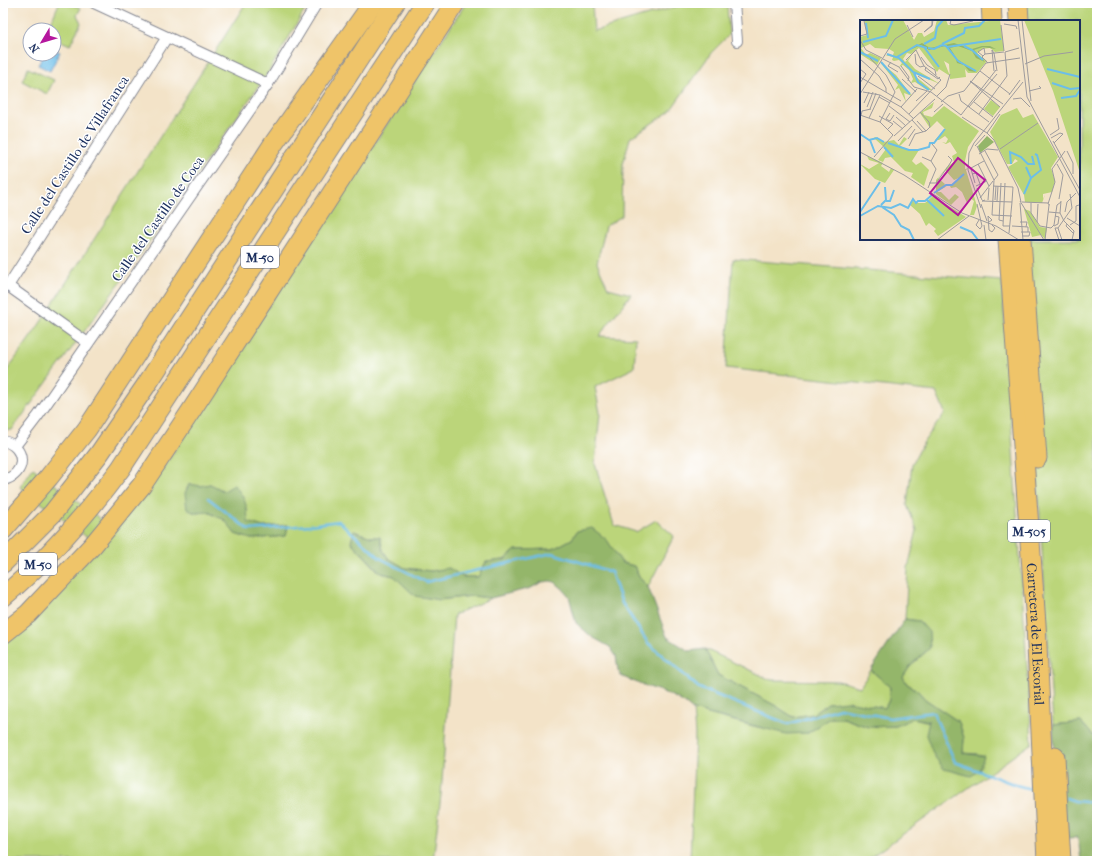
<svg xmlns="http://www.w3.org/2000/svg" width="1100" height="864" font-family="'IM FELL French Canon',serif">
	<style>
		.green { fill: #bbd57a; stroke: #6b826c; fill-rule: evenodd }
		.forest { fill: #94b66a; stroke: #587264 }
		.water { fill: #6cbee8; stroke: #4476a3 }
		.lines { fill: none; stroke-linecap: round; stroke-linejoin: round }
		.stream { stroke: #6cbee8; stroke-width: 2.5 }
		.street-casing { stroke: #878993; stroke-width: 12 }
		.highway-casing { stroke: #878993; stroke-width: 21 }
		.street { stroke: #fff; stroke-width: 10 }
		.highway { stroke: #efc469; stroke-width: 19 }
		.labels { text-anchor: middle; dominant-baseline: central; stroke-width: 3; stroke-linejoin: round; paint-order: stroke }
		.shield { fill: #fff; stroke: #5f6d8e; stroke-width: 1 }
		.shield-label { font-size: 13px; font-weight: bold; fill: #1b2f5e }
		.street-label { font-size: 14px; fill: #1b2f5e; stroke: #fff }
		.inset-river { fill: none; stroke: #6cbee8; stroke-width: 2 }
		.inset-road { fill: none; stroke: #9d9b9e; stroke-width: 1 }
		.view { fill: #b5179e; fill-opacity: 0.15; stroke: #b5179e; stroke-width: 2 }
		.inset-edge { fill: none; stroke: #1b2f5e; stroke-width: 2 }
	</style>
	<rect width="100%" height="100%" fill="#fff"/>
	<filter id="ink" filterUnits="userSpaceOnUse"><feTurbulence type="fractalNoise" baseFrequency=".025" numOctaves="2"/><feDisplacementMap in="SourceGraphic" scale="8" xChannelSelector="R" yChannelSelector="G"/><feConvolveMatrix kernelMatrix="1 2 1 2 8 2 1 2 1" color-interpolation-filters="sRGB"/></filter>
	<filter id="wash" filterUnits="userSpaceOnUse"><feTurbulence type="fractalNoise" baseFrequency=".012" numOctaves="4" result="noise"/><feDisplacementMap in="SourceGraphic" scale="16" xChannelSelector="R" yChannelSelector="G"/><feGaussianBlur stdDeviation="0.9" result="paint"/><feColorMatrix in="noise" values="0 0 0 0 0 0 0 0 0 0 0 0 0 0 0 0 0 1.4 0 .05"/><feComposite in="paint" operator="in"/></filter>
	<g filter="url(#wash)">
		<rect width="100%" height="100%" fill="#f3e3c8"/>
		<g class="green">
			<path d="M59,3H69L81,8L77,15L81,23L70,45L54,38V30H48Z"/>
			<path d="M246,3H309L268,73L127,273L12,430L3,431V376L37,328Z"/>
			<path d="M466,3H592L594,31L688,3H727L729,35L711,53L670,111L630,138L623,164L622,216L606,226L597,263L608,288L631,294L599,336L636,338L634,368L595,387L600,413L595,464L614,525L636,532L656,520L674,536L648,587L639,577L634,566L622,563L615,553L577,531L572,539L553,549L516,550L504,560L486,562L478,577H463L448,569L431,571L405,568L388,558L383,550L380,537H371L354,531L351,542L380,573L394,576L439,600L472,596L491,598L454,615L441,795L433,861H3V643L100,547L20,487L33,468L115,530L165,465ZM210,484L224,491L247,509L248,522L263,527L288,525L286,536L251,539L235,534L225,520L208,512L195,513L201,486Z"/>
			<path d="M1018,3H1097V740L1081,722L1053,725L1028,325V239H1079V21H1019Z"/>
			<path d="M28,68L54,80L47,94L22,81Z"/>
			<path d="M733,259L1002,281L1032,743L865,861H690L695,734L693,710L757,727L808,733L830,718H843L868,727L896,726L913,718L930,722L934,756L977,754L963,753L964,738L959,722L925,699L916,689L907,684L903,677L911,665L930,648L919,621L905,619L908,568L917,530L907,505L912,464L925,440L945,413L936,392L726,368Z"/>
			<path d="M705,649L771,680L838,681L860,687L871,670L890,687L889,700L885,708L828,703L813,714L793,717L776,706L718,675Z"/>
		</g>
		<g class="forest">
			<path d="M189,484L201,486L210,484L224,491L234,485C246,498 247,506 248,522L263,527L288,525L286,536L251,539L235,534L225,520L208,512L195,513L187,509L185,493Z"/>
			<path d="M592,528L607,540L622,563L634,566L639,577L648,587L667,637L689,651L705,649L718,675L776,706L793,717L813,714L828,703L847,701L885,708L889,700L890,687L871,670L905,619L919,621L929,632L930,648L911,665L903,677L907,684L916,689L925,699L959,722L964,738L963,753L984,756L979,771L971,776L944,769L934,756L926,735L929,721L913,718L896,726L868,727L843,718H831L808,733L786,734L693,710C673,691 645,688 621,676L618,670L616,656L610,647L592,637L576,623L569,596L563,589L555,582L550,581L542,582L531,588L491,598L472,596L439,600L415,596L394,576L381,573L351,542L354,531L371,537H380L383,550L388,558L405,568L431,571L449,568L463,577H478L486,562L504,560L516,550L553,549L572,539L577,531Z"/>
			<path d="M1081,722L1097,740V861H1081L1078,837L1059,839L1053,725Z"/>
		</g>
		<path class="water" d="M54,49L60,52L50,71L38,65L44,54H54Z"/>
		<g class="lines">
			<g class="stream">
				<path d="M208,498L249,530L310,525L339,521L380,558L426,582L552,553L611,572L622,603L648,643L699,688L788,724L840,708L890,718L933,712L955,762L1016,785L1031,789"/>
				<path d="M1066,798L1075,801L1097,803"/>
			</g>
		</g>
	</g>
	<g filter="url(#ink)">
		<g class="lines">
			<g class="street-casing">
				<g id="street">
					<path d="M94,3L268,84"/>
					<path d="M734,3L737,41"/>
					<path d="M88,343L8,286L167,37"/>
					<path d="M3,441C27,446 27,475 3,480"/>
					<path d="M15,446L38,416L268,84L317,3"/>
				</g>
			</g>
			<g class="highway-casing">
				<g id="highway">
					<path d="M991,3L992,21"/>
					<path d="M1018,3L1019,21"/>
					<path id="s1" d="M1008,239L1036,624L1047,861"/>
					<path d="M1021,239L1037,458"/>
					<path d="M3,530L49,477L87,429L274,143L373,3"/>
					<path d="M3,563L52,514L99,454L147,384L395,3"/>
					<path d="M3,597C48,559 86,515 121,468L425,3"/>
					<path d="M3,634L28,614L93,545L142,485L191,411L455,3"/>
					<path d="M1055,757L1061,861"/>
				</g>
			</g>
			<use href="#street" class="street"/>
			<use href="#highway" class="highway"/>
		</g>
	</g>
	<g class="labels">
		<g class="shield">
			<rect x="241" y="246" width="38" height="22" rx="3"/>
			<rect x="1008" y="520" width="42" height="22" rx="3"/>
			<rect x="19" y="553" width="38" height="22" rx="3"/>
		</g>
		<g class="shield-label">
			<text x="260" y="257">M-50</text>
			<text x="1029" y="531">M-505</text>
			<text x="38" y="564">M-50</text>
		</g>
		<g class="street-label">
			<text transform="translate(75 155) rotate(-57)">Calle del Castillo de Villafranca</text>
			<text transform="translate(158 219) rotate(-55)">Calle del Castillo de Coca</text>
			<text stroke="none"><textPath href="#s1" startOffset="396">Carretera de El Escorial</textPath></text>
		</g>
	</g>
	<g transform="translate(860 20)">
		<rect width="220" height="220" fill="#f3e3c8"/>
		<path d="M4,0H43L54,20L58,13H62L64,17L74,11L77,0H86L88,5L140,0L144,31L135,32L130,28L122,29L117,33L127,41L117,53H108L105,49L106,57L90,59L89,44L84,41L90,56L79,49L77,52L59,28L51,34L47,33L43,39L45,42L52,35L48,41L55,49L80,64L56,54L55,56L72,70H67L55,62L51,63L53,59L49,50L43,45L39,47L42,43L39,40L34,41L32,40L33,37L25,35H33L34,32L29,29L15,28L10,24L1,28L6,35L10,33L21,38L17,45L0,34V17L7,15ZM164,0H220V153L193,71ZM20,42L36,55L52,76L44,73L46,82L39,68L35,70L38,65ZM131,80L140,87L133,96L124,89ZM74,82L72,88L63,92L64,95L72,97L84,86L119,111L108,127L105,141V149L109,148L106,150L117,186L114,195H110L114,181L110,178L107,183L102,172L96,167L91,168L90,166L99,158L94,160L85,150L78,158L85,164L83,167L87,166L77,172H81L89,180L95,174L99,177L91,185L76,174V160L87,147L94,142L92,136L97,133L90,122L86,124L82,122L86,123L88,119L85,116L79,120H75L85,109L77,101L70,108L60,93ZM157,88L163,98L173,94L198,137L191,148L195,161L192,172L183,174V179L185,175L182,183L165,182L164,175L148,147L158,141L155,139L152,144H147L130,112L141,95ZM15,117L24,122L34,120L39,125L44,117L47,119L40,126L49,130H59L52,141L56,145L61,142L69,150L64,166L51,157L53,153L45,151L31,137L25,138L23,142L18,140L26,129L14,118ZM7,136L23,143L21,146L29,152L31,148L34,150L25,163L15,159L0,144L9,149L19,143L9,140ZM73,176L106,197L78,216L74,211L76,209L69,203L66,206L60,194L50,185L53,180L55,183H65ZM164,189L170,191L180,207L187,208L185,219L181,215L172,217Z" fill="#bbd57a"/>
		<path d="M62,23L70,28L94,23L112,29L122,26H130L136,29L123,27L114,30L125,42L116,38L112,31L98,26L90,28L97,39L116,52L109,51L104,45L97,43L95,36L85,26L69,30L61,25L45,32ZM127,116L134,122L120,133L118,126Z" fill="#94b66a"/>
		<path class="inset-river" d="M6,3L8,18M3,22L26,16L33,0M64,24L75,18L77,7L83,0M82,24L104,13L105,8L119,6L125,0M82,25L86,26L98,41M104,26L112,30L123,40M64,27L79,47M87,27L141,19M68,28L74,29L82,25M0,32L18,41M27,34L39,38L53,52L70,59M37,37L57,25L67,28M98,41L116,51M21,42L50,74M187,49L220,57M54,53L58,62L69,70M192,63L210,69L220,68M201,78L216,76L220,70M0,114L9,120L17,118L24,122M10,120L15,133M28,123L49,130H58L69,127L70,123H74L85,109M24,127L33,137M151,144L150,132L161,137L168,144H174L172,136M171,158L181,150L177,135L175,134M74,173L86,165H92L104,154M164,174L171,158L166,147M66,179L84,196M26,181H30L34,170M21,185L26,180L25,167M22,187L34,195L41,206L49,210L54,220M0,192L20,162M0,196L18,186L31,188L40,184L48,188L53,179L56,183L58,181H65L72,175M100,207L112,212L118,220"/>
		<path class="inset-road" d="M72,0V5L64,12L72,6L73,0M91,0L90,4L94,5L113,1M158,0L167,77L220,177M162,0L169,64M144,4L156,6L157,9M47,5L53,17M141,5L144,31M0,16L7,14L4,1M0,20L6,30L22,38M145,32L159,28M134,33L137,51M55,34L56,44L60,47L64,46M125,34L144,32M123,36L118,32L124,28L125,34L122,37L128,43M61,37L67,45L75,50L76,55M10,38L26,55L35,72L20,102M0,39L19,56L26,68V72M23,39L39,47L54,67L71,72L101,95M46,40L56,30L64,46L81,60L49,94M31,42L28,46L38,52M165,44L184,36L213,32M41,46L49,57L48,61M66,47L65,50L78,59L80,57M0,49L6,54L0,63M120,51L150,74M134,51L132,30L134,33M58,56L75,69M0,57L41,81M42,59L56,72M169,64L171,81M169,71L181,68L179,66M3,72L20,75L41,87L54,99M0,74L35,19L64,0M99,74L101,81L129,102M149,75L160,60M77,76L86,67L90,54M19,77L30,83M153,79L161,78L170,87M56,81L67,71M81,82L88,76L104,71L126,43L160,38M114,82L133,97M4,83L9,72M29,86L50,102M7,87L13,72M41,87L57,69M109,87L137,54M140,87L110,61L143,84M10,89L16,73M74,92L83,84M30,93L26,99L30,101L34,95M119,94L147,56L145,32M0,95L20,102L33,115M101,95L136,50M1,96L2,91L11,89M19,96L33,104L28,109M36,97L46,106M102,97L127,113L134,120L158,168L161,182M9,98L20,75M52,100L63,112M33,101L43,109M57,101L66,111M127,113L140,94M190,115L199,109L197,98M34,116L75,79M191,118L200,113L203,114L194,123M48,119L55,109M38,121L52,106M193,121L220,170M49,126L55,114L66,111L70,107L69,102L60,92M115,126L125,115M117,126L134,160L132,195L152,196M140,129L178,103M125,131L138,155L134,160M207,131L213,143V154M0,132L44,155L102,193L136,206L159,220M119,134L127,129L138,130M14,137L33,115M62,137L71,141L76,149L68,168M71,141L77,130L72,124M118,144L129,166M197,144L203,155L199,179M111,148L124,141M111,149L115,163M112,154L116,153L120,164M69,163H76L89,145L92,140L88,136M141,163L139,200L143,201M145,163L143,206H150M116,166L127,161M133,166L153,167L152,182M117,168L122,180M120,178L133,161M125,180L122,181L152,182M128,180L129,168M135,180L136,166M137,181L138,166M160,181L184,220M162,182L188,183M160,183L163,220M171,183V193L180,206L191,208L194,205L197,185L201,182M117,184L122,206L120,209L116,205L119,200M121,184L127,201M190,185L188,184L195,162L192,149L205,131M121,188L108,150L109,133L114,123L163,62M189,192L200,193L204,201M205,192L207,182L216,173M200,193L201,181M207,198L220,206M204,201L214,211L212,220M129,202L132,200L128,196L129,210L132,212L135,208L132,205M160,202H167L166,207M177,202L178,184M207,204L206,206L214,214M124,205L126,220M210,205L216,201V186L219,185M152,206L168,207V212M194,206L198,204L199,197L195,196M198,208L202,220M161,212H170L169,216H162M149,213L152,182M77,220L109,196M185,220L189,185M199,220L195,208H198L212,188L210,174"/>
		<path class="view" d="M98,138L125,160L98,195L70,173Z"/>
		<rect width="220" height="220" class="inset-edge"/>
	</g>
	<rect width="1100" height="864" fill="none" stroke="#fff" stroke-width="16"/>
	<g transform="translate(42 42) rotate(232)"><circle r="19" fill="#ffffff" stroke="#a4acbf"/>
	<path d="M0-3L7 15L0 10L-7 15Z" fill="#b5179e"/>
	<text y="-6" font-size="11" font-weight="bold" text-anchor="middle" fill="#1b2f5e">N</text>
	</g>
</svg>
